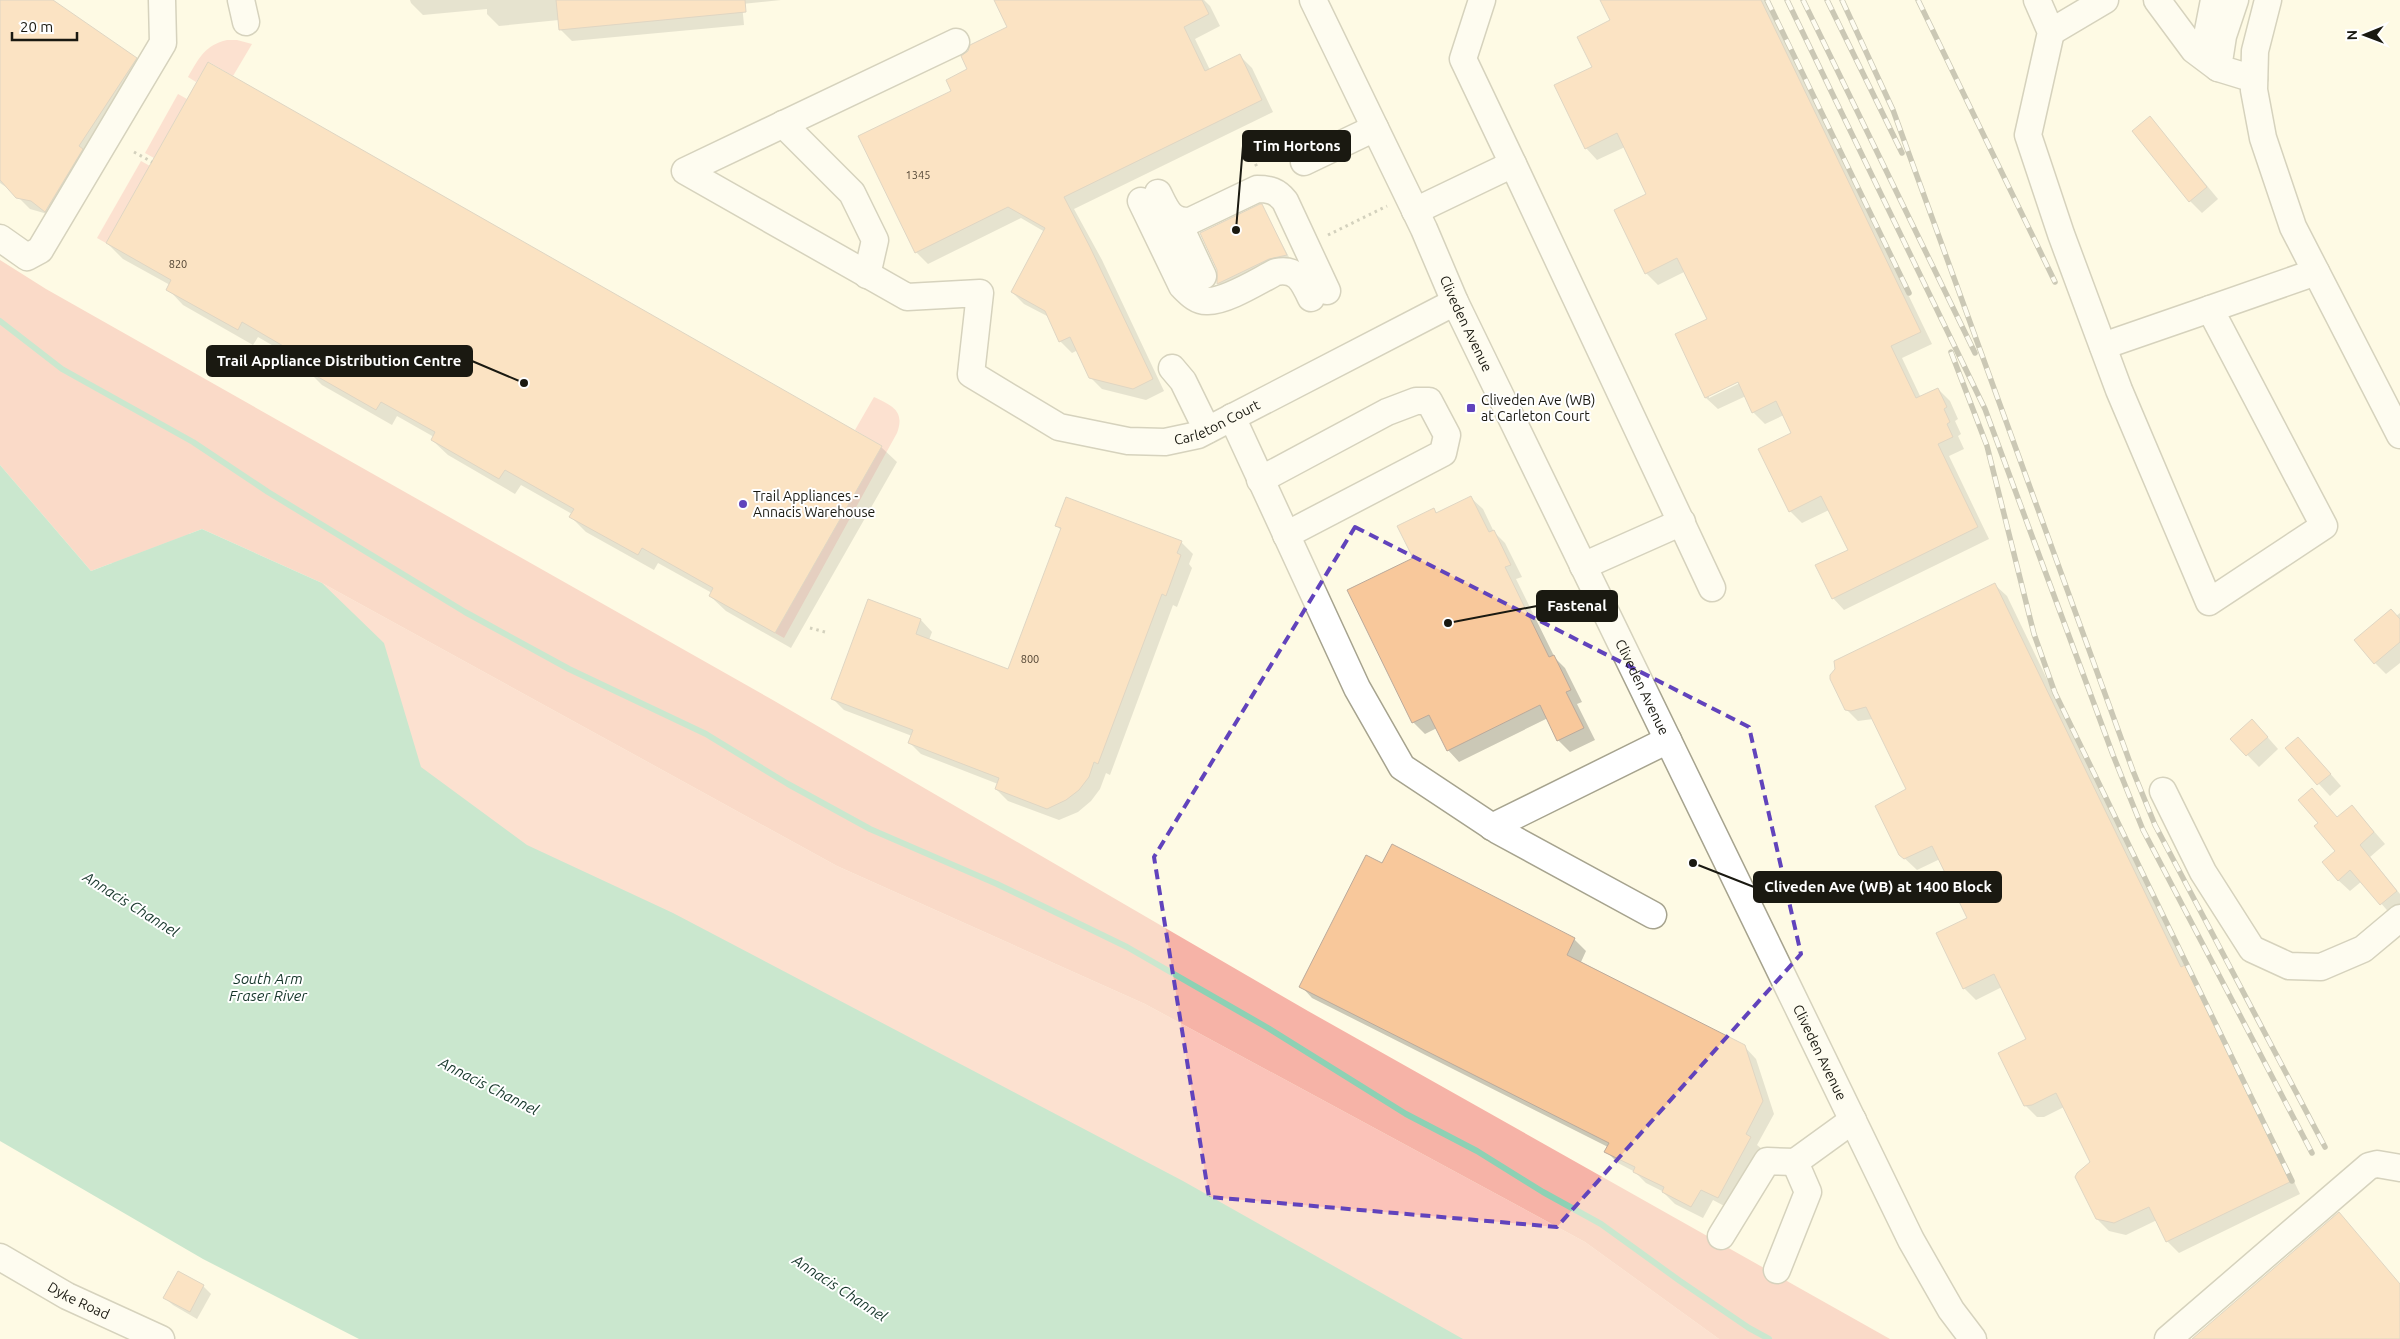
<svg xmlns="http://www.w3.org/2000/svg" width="2400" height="1339" font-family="Ubuntu,sans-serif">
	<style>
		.green { fill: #fbc3b9 }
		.forest { fill: #f6b3a7 }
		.water { fill: #8dd1b4 }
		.shadow { fill: #0003; fill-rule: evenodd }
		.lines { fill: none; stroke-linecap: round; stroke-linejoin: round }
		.stream { stroke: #8dd1b4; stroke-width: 6 }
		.building { fill: #f8c89b; stroke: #bbaa9b }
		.minor-casing { stroke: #a6a38e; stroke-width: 29 }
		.path { stroke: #a19f8e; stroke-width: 3; stroke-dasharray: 2.5 4; stroke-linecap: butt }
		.minor { stroke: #fff; stroke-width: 26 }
		.rail-casing { stroke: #8e8c7c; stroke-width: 5.5 }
		.rail { stroke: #fff; stroke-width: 4; stroke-dasharray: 11; stroke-linecap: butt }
		.marked { fill: none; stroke: #6143bc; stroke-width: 4; stroke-dasharray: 10 6; stroke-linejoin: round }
		.poi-dot { fill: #6143bc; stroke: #fff; stroke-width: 2 }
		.labels { text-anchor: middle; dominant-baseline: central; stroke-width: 4; stroke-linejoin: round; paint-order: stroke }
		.number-label { font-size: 11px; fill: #524534 }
		.street-label { font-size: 14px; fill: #1a1911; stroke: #fff }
		.poi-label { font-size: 14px; fill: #1a1911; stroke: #fff; text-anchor: start }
		.water-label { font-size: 15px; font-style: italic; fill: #16362a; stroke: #fff }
		.leader { fill: none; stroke: #1a1911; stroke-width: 2 }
		.callout-dot { fill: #1a1911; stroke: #fff; stroke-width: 2 }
		.callout { fill: #1a1911; stroke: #1a1911; stroke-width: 2 }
		.callout-label { font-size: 15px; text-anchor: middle; font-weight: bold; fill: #fff }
	</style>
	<rect width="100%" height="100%" fill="#fefae4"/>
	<g class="green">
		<path d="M227,40H237L252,44L233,76L209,62L196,82L188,77C199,58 205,45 227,40Z"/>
		<path d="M178,94L187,99L154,158L145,153Z"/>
		<path d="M141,161L150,166L106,243L97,238Z"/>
		<path d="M874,397C893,406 905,411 897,433L784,638L775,633L881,446L855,430Z"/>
		<path d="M0,465L322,583L837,866L1145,1004L1585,1242L1719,1339H1394L466,871Z"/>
	</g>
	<path class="forest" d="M0,260L46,289L771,699L1308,1011L1890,1339H1719L1585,1242L1145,1004L837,866L322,583L202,529L91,571L0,465Z"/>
	<path class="water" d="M0,465L91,571L202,529L322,583L384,643L421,767L527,845L673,913L1183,1181L1463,1339H359L203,1259L0,1141Z"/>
	<g class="shadow">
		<path d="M0,0H51L136,59L148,71L57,222L44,213L30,209L12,191L0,183Z"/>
		<path d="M410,0H781L742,4L744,25L572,41L560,29L559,20L499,26L487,14V9L423,15L411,3Z"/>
		<path d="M1006,0H1204L1210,6L1220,26L1195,39L1210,70L1240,56L1252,68L1273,112L1074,209L1102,260L1164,391L1146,400L1102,389L1090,377L1078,350L1072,353L1060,341L1049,317L1024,304L1012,292L1045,232L1021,218L928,264L916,252L953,92L969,70L1009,28Z"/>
		<path d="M1601,0H1766L1932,344L1902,358L1921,398L1938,389L1950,401L1958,419L1955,421L1961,434L1958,436L1964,449L1949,456L1989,539L1844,610L1833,598L1849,550L1829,510L1802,523L1790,511L1760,449L1792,434L1784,415L1765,424L1753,412L1746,396L1718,409L1706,398L1677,335L1709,320L1684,272L1658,285L1646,273L1648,195L1625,147L1597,160L1586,148L1593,67L1612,21ZM1743,379L1744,381L1709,398V395Z"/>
		<path d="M2150,117L2218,199L2202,213L2190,201Z"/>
		<path d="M1262,206L1290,259L1273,262L1221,287L1218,284V269Z"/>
		<path d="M107,243L881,447L897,462L791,648L726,611L710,596L712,593L658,563L654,570L586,532L571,517L572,514L521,485L515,494L448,455L432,440L434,437L397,416L392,425L322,385L306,369L308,366L258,337L253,345L183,305L168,289L170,285L123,259Z"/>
		<path d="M1471,498L1483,509L1494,532L1505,543L1522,577L1516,579L1555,658L1565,668L1582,702L1577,704L1595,740L1570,752L1558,740L1548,718L1459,762L1448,750L1437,728L1425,734L1413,722L1415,558L1434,510L1438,514Z"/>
		<path d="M1056,525L1181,542L1193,554L1189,564L1192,568L1177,607L1173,605L1110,775L1106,773L1100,789L1091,801L1078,812L1059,820L1008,801L996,789L998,784L921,754L909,742L912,736L844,710L832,698L869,601L921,620L932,632L929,640L1009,670L1061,530Z"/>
		<path d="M1995,585L2007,596L2186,968L2196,978L2300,1194L2179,1253L2167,1241L2157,1220L2126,1235L2109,1231L2097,1219L2092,1162L2064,1107L2044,1117H2037L2025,1105L2028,1039L2002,987L1976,1000L1964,988L1969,918L1940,859L1917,870L1900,854L1907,790L1873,719L1858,721L1846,709Z"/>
		<path d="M2400,613V663L2386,674L2375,663L2396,616Z"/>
		<path d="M2263,732L2278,749L2259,767L2232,739Z"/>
		<path d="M2286,748L2310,750L2341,786L2330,796Z"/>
		<path d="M2352,806L2385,844L2370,857L2400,894V909L2392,916L2362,881L2350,891L2338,880L2337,851Z"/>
		<path d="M1383,864L1574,939L1586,951L1581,962L1744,1046L1756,1059L1774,1114L1757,1145L1762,1149L1730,1209L1713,1200L1703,1218L1675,1204L1662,1191L1646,1183L1635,1172L1618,1163L1606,1151L1608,1147L1312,998L1301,986Z"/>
		<path d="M178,1273L203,1286L211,1294L197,1319L173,1305L165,1298Z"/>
	</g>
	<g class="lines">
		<path class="stream" d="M0,321L62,369L193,442L268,492L465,612L569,669L706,734L788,784L870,829L997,884L1127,947L1268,1028L1406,1114L1477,1151L1543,1192L1601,1224L1680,1281L1749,1328L1769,1339"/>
	</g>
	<g class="building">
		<path d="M0,0H53L137,58L79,146L83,149L45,212L31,201L16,198L0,180Z"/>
		<path d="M556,0H745L746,12L559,30Z"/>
		<path d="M994,0H1202L1209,14L1184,27L1205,71L1240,54L1262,100L1064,197L1090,247L1153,379L1133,389L1089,378L1070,337L1059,342L1045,311L1011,292L1045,228L1008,207L915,253L858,136L951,91L946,80L967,69L961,56L968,51L970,45L1007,27Z"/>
		<path d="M1600,0H1761L1921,332L1891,346L1916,398L1938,388L1947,407L1944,409L1950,422L1947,424L1953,437L1938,444L1978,527L1832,599L1815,565L1848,550L1821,496L1789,512L1758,449L1791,433L1776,401L1752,413L1738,382L1705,398L1675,334L1707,319L1677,258L1645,274L1614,210L1646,194L1617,133L1585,149L1554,85L1592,67L1577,37L1610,20Z"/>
		<path d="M208,62L882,446L775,633L709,596L713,588L642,548L638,555L569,517L574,509L505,470L499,479L431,440L435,432L381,402L376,410L304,369L309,361L242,322L238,330L166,290L171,280L106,243Z"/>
		<path d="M2150,116L2207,187L2189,202L2132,131Z"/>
		<path d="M1260,204H1262L1287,255L1269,259L1217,284V270L1200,233Z"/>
		<path d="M1471,496L1489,532L1494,530L1511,565L1505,567L1549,657L1554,655L1571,690L1566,692L1584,728L1557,741L1540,705L1447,751L1429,715L1412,723L1347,590L1413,558L1397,526L1434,508L1436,513Z"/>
		<path d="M1066,497L1182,541L1177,553L1181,555L1166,596L1162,594L1098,764L1094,762L1089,777L1079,790L1066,800L1047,809L995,789L999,778L908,743L913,730L831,699L868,599L921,619L916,634L1008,669L1061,528L1055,526Z"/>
		<path d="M1995,583L2181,967L2185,965L2290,1182L2166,1242L2149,1207L2114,1223L2096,1219L2075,1177L2077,1173L2090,1162L2056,1093L2032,1105L2024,1106L1998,1053L2026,1039L1994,974L1963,989L1936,933L1967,918L1932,846L1904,859L1899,855L1875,806L1906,789L1866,707L1851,711L1845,710L1830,679V675L1835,669L1834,661Z"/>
		<path d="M2391,609L2400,619V642L2374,664L2354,640Z"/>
		<path d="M2252,719L2268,737L2246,756L2230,739Z"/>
		<path d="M2298,737L2331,774L2317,785L2285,748Z"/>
		<path d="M2312,788L2337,817L2352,805L2374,832L2360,845L2397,891L2380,905L2350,870L2338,881L2322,862L2335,851L2314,826L2318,823L2298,800Z"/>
		<path d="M1392,844L1575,938L1567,955L1745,1045L1763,1101L1746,1134L1751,1137L1718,1198L1701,1190L1691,1207L1662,1192L1664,1187L1633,1172L1635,1167L1604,1152L1609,1143L1299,987L1366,855L1382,863Z"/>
		<path d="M2339,1212L2400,1284V1339H2192Z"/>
		<path d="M178,1271L204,1285L190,1312L163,1298Z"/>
	</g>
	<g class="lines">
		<g class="minor-casing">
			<g id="minor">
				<path d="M241,0L246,22"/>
				<path id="s1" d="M1313,0L1424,229L1455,302L1911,1240L1951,1310L1973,1339"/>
				<path d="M1482,0L1463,59L1513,164"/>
				<path d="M2037,0L2051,32L2028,135L2061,234L2119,390L2209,602L2324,526L2210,309L2316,272"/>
				<path d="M2157,0L2194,50L2218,68"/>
				<path d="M2235,0L2223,36L2218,68L2254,79"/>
				<path d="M2268,0L2255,51L2254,90L2263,138L2293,227L2400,435"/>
				<path d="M2051,32L2105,0"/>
				<path id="s2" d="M956,42L685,171L907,297L980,293L971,374L1059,427L1128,441L1165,442L1198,435L1455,302"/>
				<path d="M2205,46L2214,0"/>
				<path d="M783,124L852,193L875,240L867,275"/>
				<path d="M1304,162L1375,128"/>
				<path d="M1158,193C1166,209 1170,222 1190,221L1257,189C1270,189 1277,191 1285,201L1327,291"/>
				<path d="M1141,201L1182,286C1189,293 1197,302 1208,301C1227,301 1258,281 1276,272C1297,268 1303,281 1311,298"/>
				<path d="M1415,211L1513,164L1712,588"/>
				<path d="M1177,220L1203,276"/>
				<path d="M0,238L27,257L40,250L163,43L162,0"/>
				<path d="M2103,346L2210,309"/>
				<path d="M1172,368L1183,381L1207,430"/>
				<path d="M1232,417L1357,688L1402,767L1497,830L1653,915"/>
				<path d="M1260,480L1387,412L1416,401H1429L1447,435L1443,453L1286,535"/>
				<path d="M1583,566L1682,522"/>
				<path d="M2163,791L2203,872L2252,949L2289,966L2321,967L2363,949L2400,918"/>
				<path d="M1492,827L1668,740"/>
				<path d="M1721,1236L1767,1161L1795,1162L1853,1120"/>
				<path id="s3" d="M0,1257L67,1296L161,1339"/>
				<path d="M1777,1270L1808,1192L1795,1162"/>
				<path d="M2168,1339L2369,1166L2377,1164L2400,1168"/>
			</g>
		</g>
		<g class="path">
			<path d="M134,152L152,162"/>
			<path d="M1250,152L1257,167"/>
			<path d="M1328,235L1387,206"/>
			<path d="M810,628L825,632"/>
		</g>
		<use href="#minor" class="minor"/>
		<g class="rail-casing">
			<g id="rail">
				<path d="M1767,0L1909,293"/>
				<path d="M1787,0L1985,409L2113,755L2143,830L2312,1153"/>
				<path d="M1803,0L1975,353"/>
				<path d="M1827,0L1902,153"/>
				<path d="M1842,0L1893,110L2133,771L2155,825L2325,1147"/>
				<path d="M1918,0L2055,282"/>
				<path d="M1951,352L1987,446L2034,634L2055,693L2292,1181"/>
			</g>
		</g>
		<use href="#rail" class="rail"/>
	</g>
	<path d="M0 0H2400V1339H0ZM1355,527L1749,727L1801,954L1557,1227L1209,1197L1154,857Z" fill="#fefae4" fill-opacity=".55" fill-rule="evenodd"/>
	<path class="marked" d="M1355,527L1749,727L1801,954L1557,1227L1209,1197L1154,857Z"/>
	<g class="poi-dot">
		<rect x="1466" y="403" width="10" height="10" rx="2.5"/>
		<circle cx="743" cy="504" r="5"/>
	</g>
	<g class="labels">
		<g class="number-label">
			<text x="918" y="175">1345</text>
			<text x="178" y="264">820</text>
			<text x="1030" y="659">800</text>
		</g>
		<g class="street-label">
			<text stroke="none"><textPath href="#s1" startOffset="358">Cliveden Avenue</textPath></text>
			<text stroke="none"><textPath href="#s2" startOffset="976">Carleton Court</textPath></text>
			<text stroke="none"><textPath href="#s1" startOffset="762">Cliveden Avenue</textPath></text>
			<text stroke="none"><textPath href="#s1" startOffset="1168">Cliveden Avenue</textPath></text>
			<text stroke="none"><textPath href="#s3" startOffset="90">Dyke Road</textPath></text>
		</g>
		<g class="poi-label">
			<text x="1481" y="400">Cliveden Ave (WB)<tspan x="1481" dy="16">at Carleton Court</tspan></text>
			<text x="753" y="496">Trail Appliances -<tspan x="753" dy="16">Annacis Warehouse</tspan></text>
		</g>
		<g class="water-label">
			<text transform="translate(131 904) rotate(32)">Annacis Channel</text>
			<text x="268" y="978">South Arm<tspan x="268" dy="17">Fraser River</tspan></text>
			<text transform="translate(489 1086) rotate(27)">Annacis Channel</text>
			<text transform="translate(840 1288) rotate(33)">Annacis Channel</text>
		</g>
	</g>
	<path class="leader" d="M1236 230L1243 146M524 383L472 361M1448 623L1537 606M1693 863L1754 887"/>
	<g class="callout-dot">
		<circle cx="1236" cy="230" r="5"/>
		<circle cx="524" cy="383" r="5"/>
		<circle cx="1448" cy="623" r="5"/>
		<circle cx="1693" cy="863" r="5"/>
	</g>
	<g class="callout">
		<rect x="1243" y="131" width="107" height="30" rx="5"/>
		<rect x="207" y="346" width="265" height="30" rx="5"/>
		<rect x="1537" y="591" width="80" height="30" rx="5"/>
		<rect x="1754" y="872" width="247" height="30" rx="5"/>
	</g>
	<g class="callout-label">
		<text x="1297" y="151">Tim Hortons</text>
		<text x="339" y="366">Trail Appliance Distribution Centre</text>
		<text x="1577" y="611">Fastenal</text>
		<text x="1878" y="892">Cliveden Ave (WB) at 1400 Block</text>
	</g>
	<g transform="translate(2365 35) rotate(269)" stroke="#ffffff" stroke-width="4" paint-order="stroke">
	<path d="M0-4L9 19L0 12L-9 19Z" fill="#1a1911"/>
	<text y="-8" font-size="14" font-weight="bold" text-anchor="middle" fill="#1a1911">N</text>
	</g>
	<path d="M12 32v8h65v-8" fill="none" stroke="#1a1911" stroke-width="2.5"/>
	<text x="20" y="32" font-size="15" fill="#1a1911" stroke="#ffffff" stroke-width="4" paint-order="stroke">20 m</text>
</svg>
